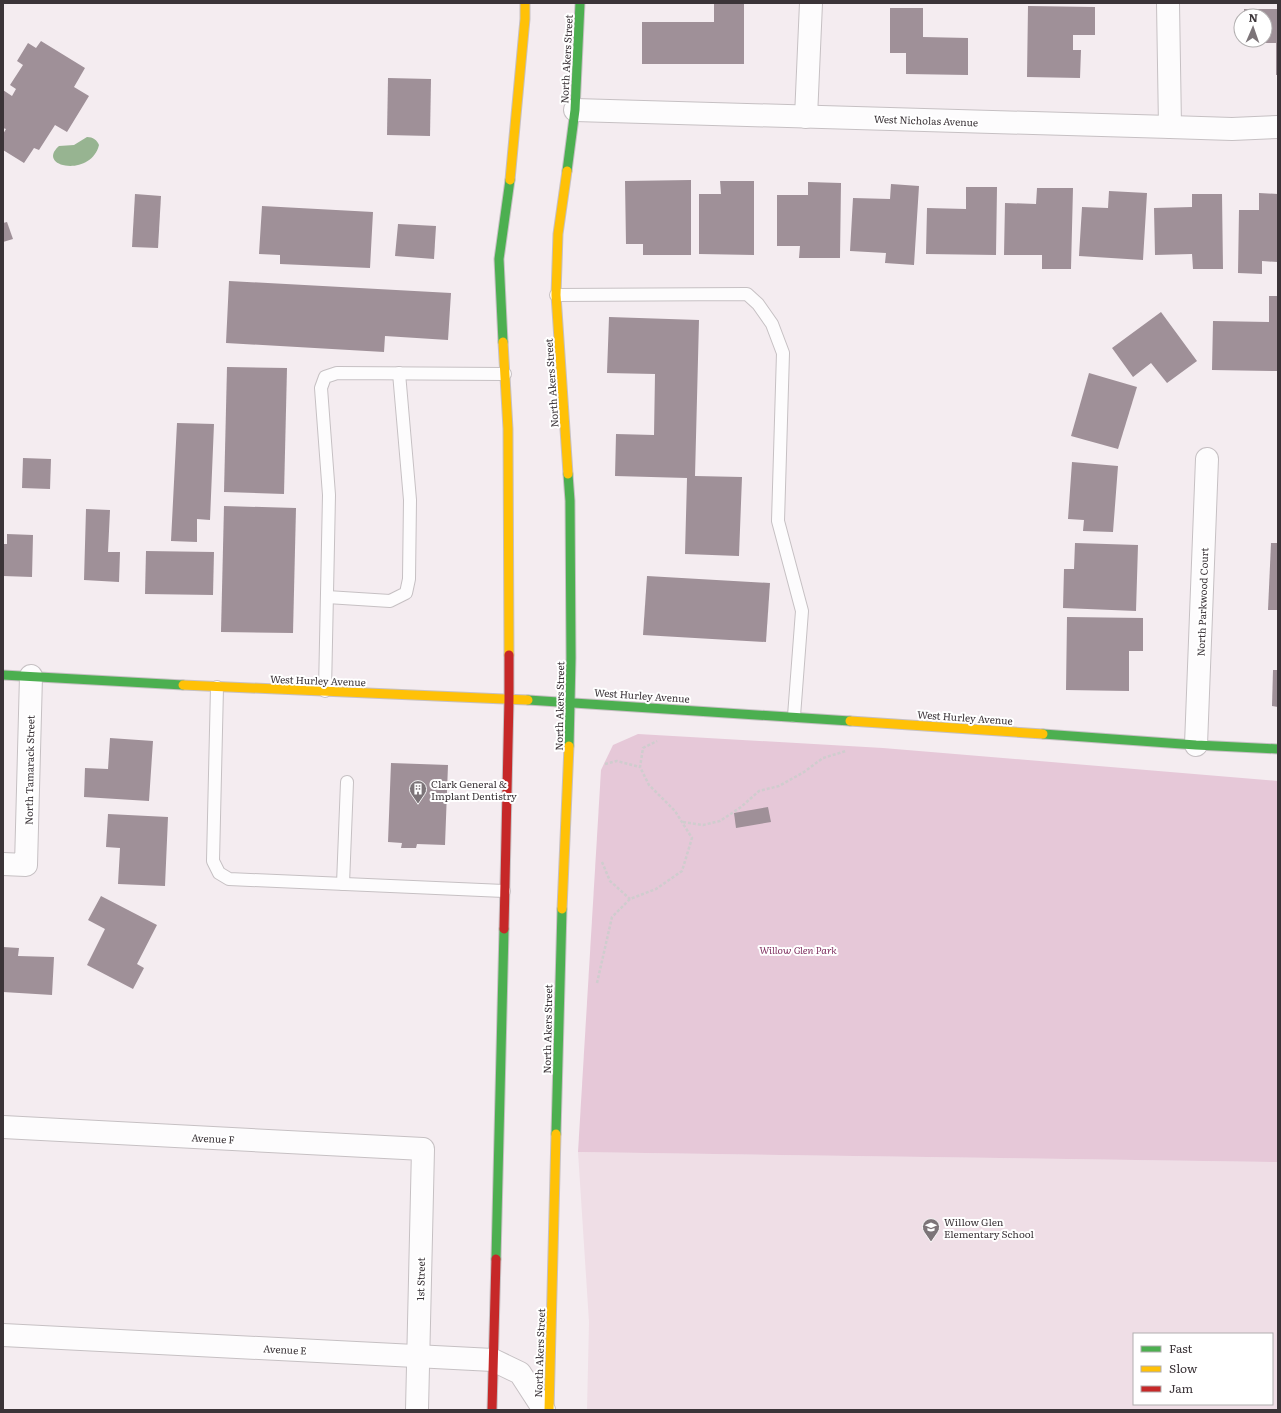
<svg xmlns="http://www.w3.org/2000/svg" width="1281" height="1413" font-family="Literata,serif">
	<style>
		.built { fill: #efdee6; fill-rule: evenodd }
		.green { fill: #e6c8d8 }
		.water { fill: #97b491 }
		.building { fill: #9f9098 }
		.lines { fill: none; stroke-linecap: round; stroke-linejoin: round }
		.lane-casing { stroke: #c6c0c3; stroke-width: 14 }
		.street-casing { stroke: #c6c0c3; stroke-width: 24 }
		.fast-casing { stroke: #c6c0c3; stroke-width: 11 }
		.slow-casing { stroke: #c6c0c3; stroke-width: 11 }
		.jam-casing { stroke: #c6c0c3; stroke-width: 11 }
		.path { stroke: #cfcdce; stroke-width: 2.5; stroke-dasharray: 3 2; stroke-linecap: butt }
		.lane { stroke: #fdfcfd; stroke-width: 12 }
		.street { stroke: #fdfcfd; stroke-width: 22 }
		.fast { stroke: #4caf50; stroke-width: 9 }
		.slow { stroke: #ffc107; stroke-width: 9 }
		.jam { stroke: #c62828; stroke-width: 9 }
		.labels { text-anchor: middle; dominant-baseline: central; stroke-width: 4; stroke-linejoin: round; paint-order: stroke }
		.street-label { font-size: 10px; fill: #3b3438; stroke: #fff }
		.poi-label { font-size: 10px; fill: #3b3438; stroke: #fff; text-anchor: start }
		.park-label { font-size: 10px; font-style: italic; fill: #833664; stroke: #fff }
	</style>
	<rect width="100%" height="100%" fill="#f4ecf0"/>
	<path class="built" d="M578,1152L1278,1162V1410H587L589,1322ZM1134,1334H1272V1404H1134Z"/>
	<path class="green" d="M638,734L883,748L1278,781V1162L578,1152L601,770L613,745Z"/>
	<path class="water" d="M87,137C93,137 97,140 99,145C91,178 35,167 59,146L74,145Z"/>
	<g class="building">
		<path d="M714,3H744V64H642V22H714Z"/>
		<path d="M1028,6L1095,7V35H1073V50H1081L1080,78L1027,77Z"/>
		<path d="M890,8H923V37L968,38V75L906,74V53H890Z"/>
		<path d="M1244,9H1278V75H1276V43H1244V40H1265V16H1244Z"/>
		<path d="M41,41L85,68L74,87L89,96L67,132L55,125L39,150L34,148L24,163L3,150V134L6,129L3,128V90L12,96L16,89L10,85L23,65L17,61L28,43L36,48Z"/>
		<path d="M388,78L431,79L430,136L387,135Z"/>
		<path d="M691,180V255H643V244H626L625,181Z"/>
		<path d="M720,181H754V255L699,254V194H721Z"/>
		<path d="M808,182L841,183L840,258H799L800,246H777V195H808Z"/>
		<path d="M891,184L919,186L914,265L885,263L886,253L850,251L853,198L890,199Z"/>
		<path d="M966,187H997L996,255L926,254L927,208L966,209Z"/>
		<path d="M1037,188H1073L1071,269H1042V255H1004L1005,203L1036,204Z"/>
		<path d="M1109,191L1147,193L1143,260L1079,256L1082,207L1108,208Z"/>
		<path d="M1259,193L1278,194V262L1262,261V274L1238,273L1239,210H1259Z"/>
		<path d="M135,194L161,196L158,248L132,247Z"/>
		<path d="M1192,194H1222L1223,269H1193L1192,254L1155,255L1154,208L1192,207Z"/>
		<path d="M262,206L373,212L370,268L280,264V255L259,254Z"/>
		<path d="M7,222L13,239L3,242V223Z"/>
		<path d="M398,224L436,226L434,259L395,256Z"/>
		<path d="M229,281L451,293L448,340L385,336L384,352L226,343Z"/>
		<path d="M1269,296H1278V371L1212,370L1213,321L1269,322Z"/>
		<path d="M1161,312L1197,361L1167,383L1151,363L1133,377L1112,348Z"/>
		<path d="M609,317L699,320L695,476L742,477L739,556L685,554L687,478L615,476L616,434L654,435L655,374L607,373Z"/>
		<path d="M227,367L287,368L284,494L224,492Z"/>
		<path d="M1089,373L1137,387L1118,449L1071,436Z"/>
		<path d="M177,423L214,424L210,520L197,519V542L171,541Z"/>
		<path d="M23,458L51,459L50,489L22,488Z"/>
		<path d="M1072,462L1118,466L1113,532L1083,531L1084,520L1068,519Z"/>
		<path d="M224,506L296,508L293,633L221,632Z"/>
		<path d="M86,509L110,510L108,552H120L119,582L84,580Z"/>
		<path d="M7,534L33,535L32,577L3,576V544H7Z"/>
		<path d="M1075,543L1138,545L1136,611L1063,608L1064,569H1074Z"/>
		<path d="M1271,543H1278V610H1268Z"/>
		<path d="M146,551L214,552L213,595L145,594Z"/>
		<path d="M647,576L770,583L766,642L643,635Z"/>
		<path d="M1067,617L1143,618V651H1129V691L1066,690Z"/>
		<path d="M1273,670H1278V707L1272,706Z"/>
		<path d="M110,738L153,741L149,801L84,797L85,768L108,769Z"/>
		<path d="M391,763L448,765L445,845L417,844L416,848H401L402,843L388,842Z"/>
		<path d="M768,807L771,822L736,828L734,813Z"/>
		<path d="M108,814L168,817L165,886L118,884L120,848L106,847Z"/>
		<path d="M101,896L157,925L137,964L144,968L133,989L87,965L105,929L88,920Z"/>
		<path d="M3,947L19,948L18,956L54,957L52,995L3,992Z"/>
	</g>
	<g class="lines">
		<g class="lane-casing">
			<g id="lane">
				<path d="M556,295L747,294L758,304L772,324L783,353L778,521L802,611L794,716"/>
				<path d="M327,597L390,601L406,593L409,579L410,500L399,373"/>
				<path d="M217,687L213,861L219,873L229,879L504,891"/>
				<path d="M325,691L329,495L321,388L325,377L337,373L505,374"/>
				<path d="M343,884L347,782"/>
			</g>
		</g>
		<g class="street-casing">
			<g id="street">
				<path d="M1168,3L1170,127"/>
				<path d="M575,110L1170,127L1232,129L1278,127"/>
				<path d="M806,117L811,3"/>
				<path d="M1196,745L1207,459"/>
				<path d="M3,864L26,865L31,676"/>
				<path d="M3,1127L423,1149L417,1410"/>
				<path d="M3,1335L493,1360L520,1373L544,1410"/>
			</g>
		</g>
		<g class="fast-casing">
			<g id="fast">
				<path d="M567,171L575,110L580,3"/>
				<path d="M503,342L499,259L510,180"/>
				<path d="M568,474L570,501L571,658L569,746"/>
				<path d="M3,675L183,685"/>
				<path d="M528,700L850,721"/>
				<path d="M1043,734L1196,745L1278,749"/>
				<path d="M556,1134L562,909"/>
				<path d="M496,1259L504,929"/>
			</g>
		</g>
		<g class="slow-casing">
			<g id="slow">
				<path d="M567,171L558,234L556,295L568,474"/>
				<path d="M510,180L525,19V3"/>
				<path d="M503,342L508,429L509,655"/>
				<path d="M183,685L528,700"/>
				<path d="M850,721L1043,734"/>
				<path d="M562,909L569,746"/>
				<path d="M549,1410L556,1134"/>
			</g>
		</g>
		<g class="jam-casing">
			<g id="jam">
				<path d="M504,929L509,699V655"/>
				<path d="M492,1410L496,1259"/>
			</g>
		</g>
		<g class="path">
			<path d="M605,764L617,761L640,767"/>
			<path d="M683,822L703,825L720,821L741,807L759,791L779,786L804,772L823,758L846,751"/>
			<path d="M602,862L610,881L630,899"/>
			<path d="M597,983L612,917L630,899L656,889L682,871L692,838L675,811L649,785L640,767L643,748L657,741"/>
		</g>
		<use href="#lane" class="lane"/>
		<use href="#street" class="street"/>
		<use href="#fast" class="fast"/>
		<use href="#slow" class="slow"/>
		<use href="#jam" class="jam"/>
	</g>
	<defs>
		<g id="building-pin" transform="scale(0.9)"><path d="M0 17L-7.5 6A9.5 9.5 0 1 1 7.5 6Z" fill="#7c7478" stroke="#fff"/><path d="M-4-6H4V6H1V3H-1V6H-4ZM-2.5-4.3h1.7v1.8h-1.7ZM.8-4.3h1.7v1.8H.8ZM-2.5-1h1.7V.8h-1.7ZM.8-1h1.7V.8H.8Z" fill="#fff"/></g>
		<g id="school-pin" transform="scale(0.9)"><path d="M0 17L-7.5 6A9.5 9.5 0 1 1 7.5 6Z" fill="#7c7478" stroke="#fff"/><path d="M0-5L7-2L0 1L-7-2ZM-4 1L0 2.5L4 1V4Q0 6-4 4Z" fill="#fff"/></g>
	</defs>
	<g fill-rule="evenodd">
		<use href="#building-pin" x="418" y="789"/>
		<use href="#school-pin" x="931" y="1227"/>
	</g>
	<g class="labels">
		<g class="street-label">
			<text transform="translate(566 59) rotate(-87)">North Akers Street</text>
			<text transform="translate(926 120) rotate(2)">West Nicholas Avenue</text>
			<text transform="translate(551 383) rotate(-94)">North Akers Street</text>
			<text transform="translate(1202 602) rotate(-88)">North Parkwood Court</text>
			<text transform="translate(318 680) rotate(2)">West Hurley Avenue</text>
			<text transform="translate(642 695) rotate(4)">West Hurley Avenue</text>
			<text transform="translate(559 706) rotate(-89)">North Akers Street</text>
			<text transform="translate(965 717) rotate(4)">West Hurley Avenue</text>
			<text transform="translate(29 770) rotate(-89)">North Tamarack Street</text>
			<text transform="translate(547 1029) rotate(-89)">North Akers Street</text>
			<text transform="translate(213 1138) rotate(3)">Avenue F</text>
			<text transform="translate(420 1279) rotate(-89)">1st Street</text>
			<text transform="translate(285 1349) rotate(3)">Avenue E</text>
			<text transform="translate(539 1353) rotate(-88)">North Akers Street</text>
		</g>
		<g class="poi-label">
			<text x="431" y="783">Clark General &amp;<tspan x="431" dy="12">Implant Dentistry</tspan></text>
			<text x="944" y="1221">Willow Glen<tspan x="944" dy="12">Elementary School</tspan></text>
		</g>
		<g class="park-label">
			<text x="798" y="949">Willow Glen Park</text>
		</g>
	</g>
	<rect width="1281" height="1413" fill="none" stroke="#3b3438" stroke-width="8"/>
	<rect x="1133" y="1333" width="140" height="72" fill="#ffffff" stroke="#b1aeaf"/>
	<rect x="1141" y="1346" width="20" height="6" fill="#4caf50" stroke="#b1aeaf"/>
	<text x="1169" y="1353" font-size="12" fill="#3b3438">Fast</text>
	<rect x="1141" y="1366" width="20" height="6" fill="#ffc107" stroke="#b1aeaf"/>
	<text x="1169" y="1373" font-size="12" fill="#3b3438">Slow</text>
	<rect x="1141" y="1386" width="20" height="6" fill="#c62828" stroke="#b1aeaf"/>
	<text x="1169" y="1393" font-size="12" fill="#3b3438">Jam</text>
	<g transform="translate(1253 28) rotate(2)"><circle r="19" fill="#ffffff" stroke="#b1aeaf"/>
	<path d="M0-3L7 15L0 10L-7 15Z" fill="#7c7478"/>
	<text y="-6" font-size="11" font-weight="bold" text-anchor="middle" fill="#3b3438">N</text>
	</g>
</svg>
